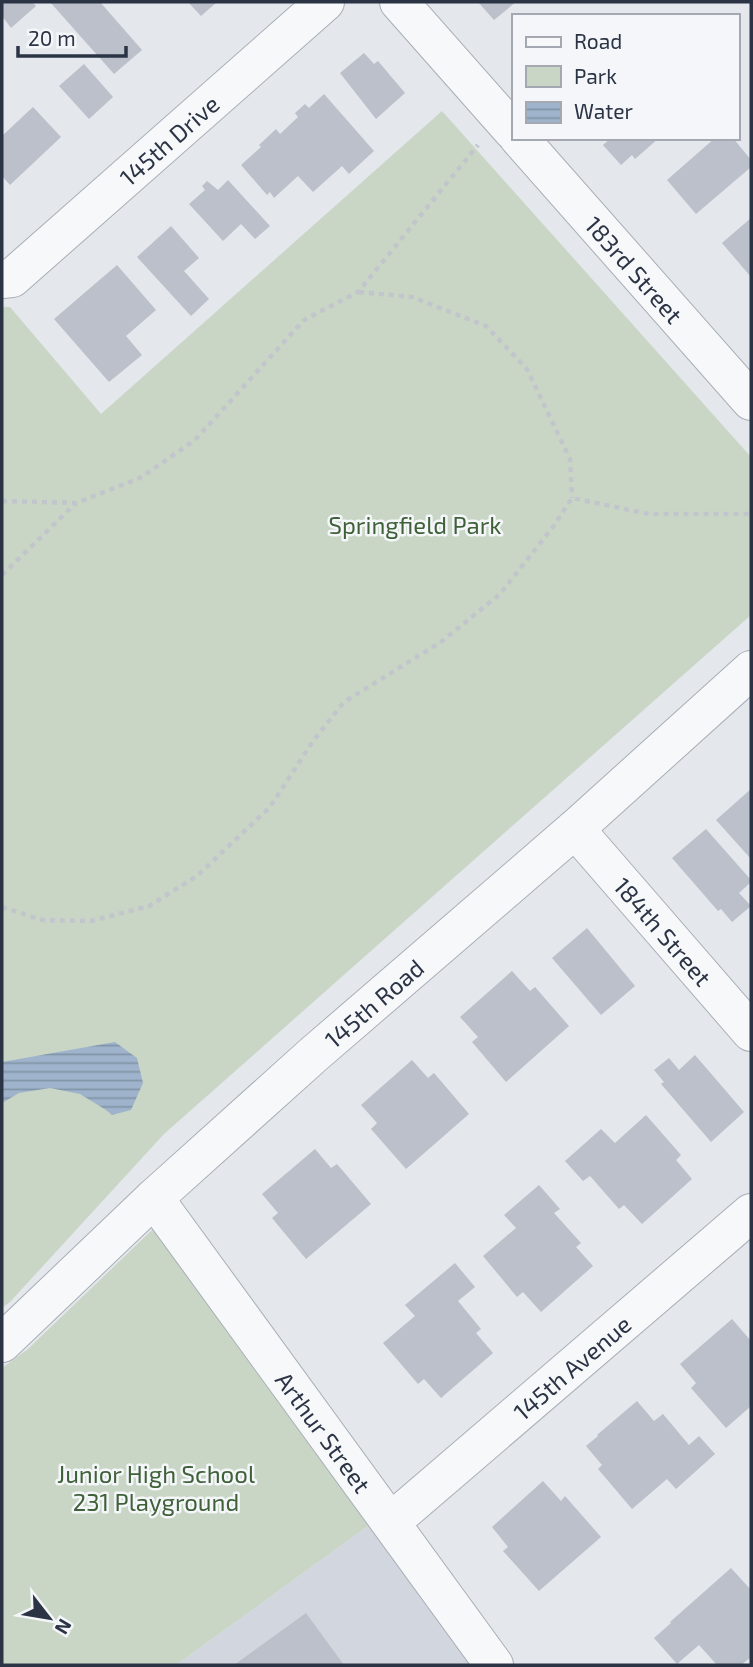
<svg xmlns="http://www.w3.org/2000/svg" width="753" height="1667" font-family="'Exo 2',sans-serif">
	<style>
		.built { fill: #d2d6de }
		.park { fill: #c9d6c5 }
		.water { fill: url(#water-rules) }
		.building { fill: #bbc0ca }
		.lines { fill: none; stroke-linecap: round; stroke-linejoin: round }
		.street-casing { stroke: #a9aeb7; stroke-width: 40 }
		.path { stroke: #c2c5cb; stroke-width: 4.5; stroke-dasharray: 5 5; stroke-linecap: butt }
		.street { stroke: #f7f8fa; stroke-width: 38 }
		.labels { text-anchor: middle; dominant-baseline: central; stroke-width: 5; stroke-linejoin: round; paint-order: stroke }
		.street-label { font-size: 24px; fill: #2b3445; stroke: #f4f6f9 }
		.park-label { font-size: 24px; fill: #3f6138; stroke: #f4f6f9 }
	</style>
	<defs>
		<pattern id="water-rules" width="6" height="5" patternUnits="userSpaceOnUse" patternTransform="scale(1.75)"><rect width="6" height="5" fill="#9fb4cc"/><path d="M0 2.5h6" fill="none" stroke="#8293a7"/></pattern>
	</defs>
	<rect width="100%" height="100%" fill="#e4e7ec"/>
	<path class="built" d="M376,1520L474,1665H176Z"/>
	<g class="park">
		<path d="M442,111L751,457V615L164,1134L10,1302L2,1308V307H10L101,414Z"/>
		<path d="M153,1229L376,1520L176,1665H2V1368L28,1349Z"/>
	</g>
	<path class="water" d="M115,1042L137,1058L143,1083L131,1110L112,1115L106,1110L80,1094L50,1088L19,1093L2,1103V1062Z"/>
	<g class="building">
		<path d="M2,2H32L36,6L11,28L2,16Z"/>
		<path d="M50,2H100L142,50L114,74Z"/>
		<path d="M188,2H217L201,16Z"/>
		<path d="M478,2H516L494,20Z"/>
		<path d="M364,53L374,64L378,61L405,93L376,119L340,73Z"/>
		<path d="M84,64L113,97L89,119L59,86Z"/>
		<path d="M324,94L374,151L349,174L342,166L313,192L298,176L274,198L270,192L267,195L241,165L261,147L259,145L276,129L280,134L298,117L295,113L305,104L309,108Z"/>
		<path d="M33,107L61,137L10,185L2,176V136Z"/>
		<path d="M611,138H659L635,159L632,155L621,165L603,145Z"/>
		<path d="M715,138H733L751,160V167L696,214L667,180Z"/>
		<path d="M228,180L270,226L255,239L241,224L223,241L189,204L205,190L202,186L207,181L218,190Z"/>
		<path d="M751,218V277L722,243Z"/>
		<path d="M171,226L199,258L184,271L209,299L191,316L137,257Z"/>
		<path d="M117,265L156,310L126,336L142,355L109,382L54,319Z"/>
		<path d="M751,789V859L716,820Z"/>
		<path d="M706,829L751,880V882L739,893L751,906L732,922L721,909L718,911L672,858Z"/>
		<path d="M587,928L635,986L601,1015L552,958Z"/>
		<path d="M512,971L530,991L535,987L569,1026L506,1082L472,1042L478,1037L460,1017Z"/>
		<path d="M695,1055L744,1112L711,1142L661,1084L664,1082L654,1070L669,1058L679,1070Z"/>
		<path d="M412,1060L428,1078L434,1073L469,1114L406,1169L371,1129L377,1123L361,1105Z"/>
		<path d="M646,1115L681,1155L676,1160L692,1179L642,1224L624,1205L619,1209L590,1176L583,1181L565,1161L601,1129L615,1143Z"/>
		<path d="M315,1149L331,1168L337,1164L371,1204L306,1259L272,1218L278,1213L262,1194Z"/>
		<path d="M539,1185L560,1209L554,1213L581,1243L576,1247L593,1266L541,1312L523,1292L517,1297L483,1256L516,1228L504,1215Z"/>
		<path d="M455,1263L475,1287L458,1301L481,1329L476,1333L493,1353L441,1398L424,1379L418,1384L383,1343L415,1316L405,1305Z"/>
		<path d="M732,1319L751,1341V1406L726,1428L691,1388L696,1383L680,1364Z"/>
		<path d="M637,1401L654,1421L663,1414L689,1445L699,1436L715,1454L676,1489L667,1479L632,1509L598,1469L602,1465L586,1446L598,1436L597,1435Z"/>
		<path d="M543,1481L561,1501L565,1496L601,1537L539,1591L503,1551L508,1547L492,1527Z"/>
		<path d="M731,1568L751,1590V1657L741,1665H717L699,1645L677,1664L654,1638L671,1623L670,1622Z"/>
		<path d="M306,1613L344,1665H234Z"/>
	</g>
	<g class="lines">
		<g class="street-casing">
			<g id="street">
				<path d="M399,2L513,131"/>
				<path id="s1" d="M519,138L751,401"/>
				<path id="s2" d="M2,279L12,278L325,2"/>
				<path id="s3" d="M575,829L751,1032"/>
				<path id="s4" d="M154,1198L494,1665"/>
				<path id="s5" d="M2,1343L154,1198L313,1055L575,829L751,670"/>
				<path id="s6" d="M391,1522L751,1213"/>
			</g>
		</g>
		<g class="path">
			<path d="M359,292L412,297L486,326L527,369L570,459L572,498"/>
			<path d="M2,501L76,503L140,478L195,440L304,320L358,292L478,145"/>
			<path d="M2,575L76,503"/>
			<path d="M2,907L42,920L91,921L149,906L197,876L270,807L313,741L344,702L441,642L500,594L553,527L572,498L649,514H751"/>
		</g>
		<use href="#street" class="street"/>
	</g>
	<g class="labels">
		<g class="street-label">
			<text stroke="none"><textPath href="#s2" startOffset="219">145th Drive</textPath></text>
			<text stroke="none"><textPath href="#s1" startOffset="175">183rd Street</textPath></text>
			<text stroke="none"><textPath href="#s3" startOffset="135">184th Street</textPath></text>
			<text stroke="none"><textPath href="#s5" startOffset="504">145th Road</textPath></text>
			<text stroke="none"><textPath href="#s6" startOffset="238">145th Avenue</textPath></text>
			<text stroke="none"><textPath href="#s4" startOffset="289">Arthur Street</textPath></text>
		</g>
		<g class="park-label">
			<text x="415" y="524">Springfield Park</text>
			<text x="156" y="1473">Junior High School<tspan x="156" dy="28">231 Playground</tspan></text>
		</g>
	</g>
	<rect width="753" height="1667" fill="none" stroke="#2b3445" stroke-width="7"/>
	<rect x="512" y="14" width="228" height="126" fill="#f4f6f9" stroke="#a4a8b1" stroke-width="2"/>
	<rect x="526" y="37" width="35" height="10" fill="#f7f8fa" stroke="#a4a8b1" stroke-width="2"/>
	<text x="574" y="49" font-size="21" fill="#2b3445">Road</text>
	<rect x="526" y="66" width="35" height="21" fill="#c9d6c5" stroke="#a4a8b1" stroke-width="2"/>
	<text x="574" y="84" font-size="21" fill="#2b3445">Park</text>
	<rect x="526" y="102" width="35" height="21" fill="url(#water-rules)" stroke="#a4a8b1" stroke-width="2"/>
	<text x="574" y="119" font-size="21" fill="#2b3445">Water</text>
	<g transform="translate(49 1618) rotate(121)" stroke="#f4f6f9" stroke-width="5" paint-order="stroke">
	<path d="M0-5L12 26L0 18L-12 26Z" fill="#2b3445"/>
	<text y="-10" font-size="19" font-weight="bold" text-anchor="middle" fill="#2b3445">N</text>
	</g>
	<path d="M18 46v10h108v-10" fill="none" stroke="#2b3445" stroke-width="3.5"/>
	<text x="28" y="46" font-size="21" fill="#2b3445" stroke="#f4f6f9" stroke-width="5" paint-order="stroke">20 m</text>
</svg>
